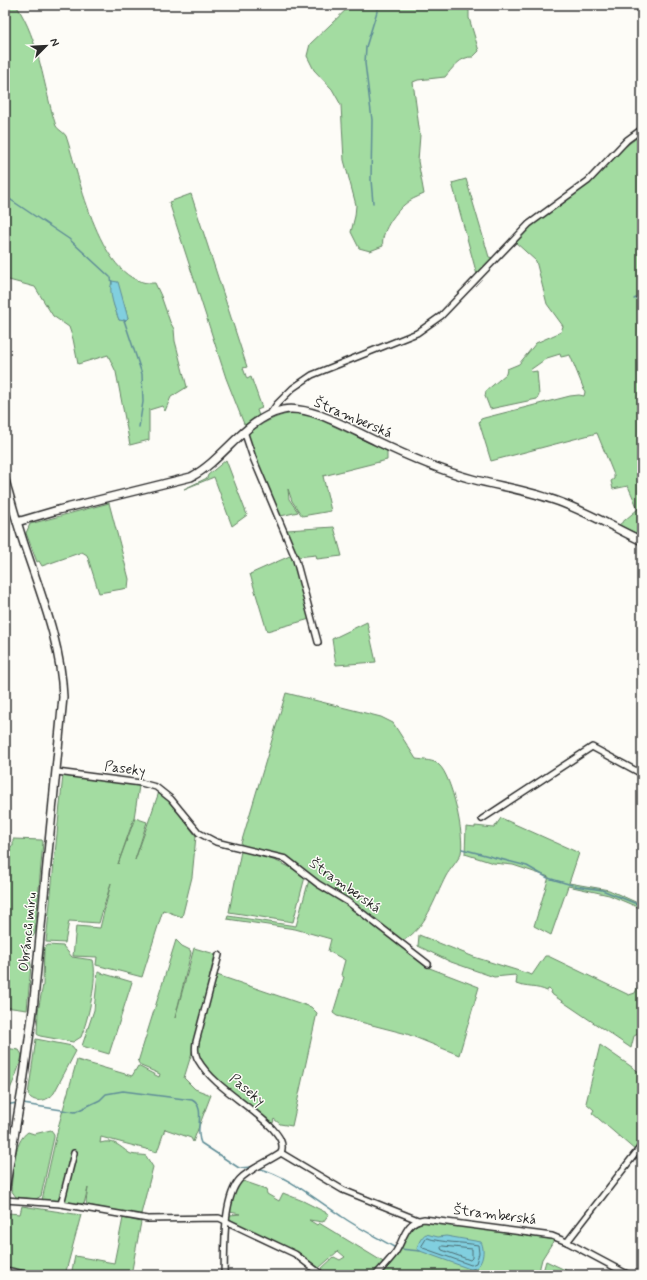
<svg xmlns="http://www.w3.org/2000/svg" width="647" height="1280" font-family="Mynerve,sans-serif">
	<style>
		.green { fill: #a3dca1; stroke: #678466; fill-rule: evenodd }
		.water { fill: #81cfdf; stroke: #5f8d97 }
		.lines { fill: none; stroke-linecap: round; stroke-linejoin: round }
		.shore { stroke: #4d6d73; stroke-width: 1 }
		.stream { stroke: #5f8d97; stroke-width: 1.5 }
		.street-casing { stroke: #2b2b2b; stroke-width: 8 }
		.secondary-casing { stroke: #2b2b2b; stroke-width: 10 }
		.street { stroke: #fdfcf7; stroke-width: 5 }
		.secondary { stroke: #fdfcf7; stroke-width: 7 }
		.labels { text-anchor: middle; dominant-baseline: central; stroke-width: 3; stroke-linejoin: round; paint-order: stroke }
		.street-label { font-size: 14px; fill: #2b2b2b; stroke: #fdfcf7 }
	</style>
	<rect width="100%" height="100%" fill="#fdfcf7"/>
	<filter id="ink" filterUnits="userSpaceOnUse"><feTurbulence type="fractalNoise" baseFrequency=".025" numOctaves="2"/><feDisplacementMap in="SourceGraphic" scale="8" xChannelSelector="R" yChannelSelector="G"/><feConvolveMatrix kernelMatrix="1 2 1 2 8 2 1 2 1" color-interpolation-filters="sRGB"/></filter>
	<g filter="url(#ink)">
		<g class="green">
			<path d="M5,5H16C40,41 43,86 56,126C58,130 64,132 66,136C79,174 100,288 155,283L161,296L170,322L174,329L175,341L187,387L171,397L165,411L162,406L149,410V440L130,445L116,372L108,355L78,364L73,339L69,327L53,316L35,287L5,279ZM111,286L123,301L128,318L119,320L114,305Z"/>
			<path d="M351,5H469V18L479,51L473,57C460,56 452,69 445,77L418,80L413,82L420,135L418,161L424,194C417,197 409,200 404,205C395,213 380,233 383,246L370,251L359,248L351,232L355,216L356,205L344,160L341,105L332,89L314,70L307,56L310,44Z"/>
			<path d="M642,134V536L619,525L638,509L628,486L613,489L611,481L614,479V475L597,433L491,461L479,422L481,419L484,418L570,396L579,395L584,396L585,392L570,355L561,357L560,354L547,358L530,370L531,372L537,371L539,395L537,399L490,409L485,396L486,391L506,374L507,369L519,364L536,343L561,332L563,326L547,304L536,261L514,241L525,229L587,185L618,152Z"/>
			<path d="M466,179L489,257L493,258L477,275L452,183Z"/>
			<path d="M191,194L247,367L243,368L247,379L251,377L262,408L257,410L259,416L246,425L244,424L226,378L169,202Z"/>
			<path d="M292,413L310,415L387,451V460L323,476L331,511L302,516L292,501L288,489L289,499L298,512L281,516L259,467L248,434C262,423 275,416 292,413Z"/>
			<path d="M226,460L247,515L232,526L214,477L184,489L207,478L208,475Z"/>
			<path d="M109,503L129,579L128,588L99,593L87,555L82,552L42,566L39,561L37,562L26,533L30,524Z"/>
			<path d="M334,527L342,556L317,559L316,555L297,557L287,530Z"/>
			<path d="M292,555L310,619L267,631L250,574Z"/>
			<path d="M367,622L376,662L336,665L332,639Z"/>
			<path d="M286,693L381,717L393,723L416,759C423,760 435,760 439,765C452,776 465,837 461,853C458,861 450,869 446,876C434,899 426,929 402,941L363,911L341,895L319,882L287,857L240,847Z"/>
			<path d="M63,775L138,784L139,786L134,818L118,864L135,818L147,822L135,860L159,792L171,803L196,836L192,877L182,917L163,910L142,977L96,965L97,957L73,956L76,926L100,928L111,883L99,923L69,921L65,943L46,942Z"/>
			<path d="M501,818L579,853L569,883L609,890L642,905V909L609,895L568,886L551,935L534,926L549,877L513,865L493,863L465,854L466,827L475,828V826L494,828Z"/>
			<path d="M13,839L42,840L43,842L35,933L26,947L31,965L27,1010L5,1007V847L13,846Z"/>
			<path d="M241,851C265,857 286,862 305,877L293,922L229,912Z"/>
			<path d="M309,880L338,897L369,920L427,967L479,987L459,1055L407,1034L337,1016L333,1013L344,977L341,975L345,960L328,951L331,939L295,929L227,919L228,916L296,926Z"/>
			<path d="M419,935L474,957L532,975L545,956H548L629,995L635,993L642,978V1032L634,1036L631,1048L550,993L551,990L548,989L547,991C537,986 526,988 516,984L517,978L515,975L494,977L451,962L418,946Z"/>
			<path d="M176,940L182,946L190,950L191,953L175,1018L194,948L215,954L193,1049L184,1078L195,1089L211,1095L193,1142L191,1138L165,1129L157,1152L101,1137L100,1143C114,1139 119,1146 129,1153C134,1156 141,1154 146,1156L153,1167L141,1214L139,1215L87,1205L86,1201L88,1188L84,1204L65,1202L68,1182L61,1202L42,1200L59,1124L77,1060L132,1076L138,1066L159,1077L160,1074L141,1066L138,1062Z"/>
			<path d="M48,945L63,946L72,957L93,960C98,979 88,1019 81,1037L73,1042L40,1036L37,1034L38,1011L43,985L44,948Z"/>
			<path d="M98,972L132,982L109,1054L82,1046L94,1010Z"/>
			<path d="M214,974L311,1007L317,1013L292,1126L280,1124L274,1119L273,1123L268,1120C251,1107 202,1072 198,1052C196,1038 210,991 214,974Z"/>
			<path d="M36,1039L72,1046L76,1051L54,1093C48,1101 35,1104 28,1095Z"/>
			<path d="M600,1045L642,1074V1143L636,1151L592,1113L594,1110L586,1103Z"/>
			<path d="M5,1048L19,1050L22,1055C22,1060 10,1092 7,1094H5Z"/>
			<path d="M51,1130L54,1134V1137L41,1196L36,1199L16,1197L11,1190C13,1173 13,1142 28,1132L34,1134Z"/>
			<path d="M243,1181L266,1189L267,1194L279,1201L283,1193L303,1201L329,1214L323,1222L309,1220L317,1225L319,1223L385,1263L373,1275H328L321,1269L334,1257L340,1260L345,1257L338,1251L319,1268L299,1253L265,1239L228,1218L230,1215L240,1214L230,1212L236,1187Z"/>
			<path d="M22,1206L81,1215L65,1275H49L5,1268V1228L8,1213L20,1214Z"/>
			<path d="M123,1218L141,1222L131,1275H71L75,1256L114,1263Z"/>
			<path d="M426,1221L515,1232L554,1240L542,1259L538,1275H379C386,1268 393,1261 398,1253C406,1240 408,1223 426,1221Z"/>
			<path d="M546,1261L576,1275H542Z"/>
		</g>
		<g class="water">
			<path d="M112,281L118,282L128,318L125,321L119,320C115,309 108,293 112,281Z"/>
			<path d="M426,1234L438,1237L446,1236L481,1242C486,1251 482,1270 470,1269L420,1251L417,1249C418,1243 422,1236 426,1234Z"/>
		</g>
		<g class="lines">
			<g class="shore">
				<path d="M427,1238C443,1243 461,1242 478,1245L479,1253L476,1263L471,1265L423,1248L422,1246Z"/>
				<path d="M443,1246L472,1249V1258L470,1260L442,1250L441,1248Z"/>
			</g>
			<g class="stream">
				<path d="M5,196L69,239L110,277"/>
				<path d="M373,203L371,180L372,120L365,63L366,47L379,5"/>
				<path d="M111,278L112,284"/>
				<path d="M634,299L642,295"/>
				<path d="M124,320L142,374L143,402L139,427"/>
				<path d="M462,849L527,866L548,878L572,885"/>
				<path d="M575,886L602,890L642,906"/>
				<path d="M23,1104L75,1112L100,1100L106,1094L123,1091L192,1100C207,1108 194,1129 201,1143L239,1168L252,1167"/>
				<path d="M5,1105L17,1103"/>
				<path d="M258,1168C290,1177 313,1198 341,1216C358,1228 377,1237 394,1247"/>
				<path d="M400,1249L420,1251"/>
				<path d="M473,1269L483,1275"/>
			</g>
			<g class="street-casing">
				<g id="street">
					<path d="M270,414L277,404L293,388L312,375L417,333L441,316L529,224L588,181L627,140L642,129"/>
					<path d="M244,431L253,458L296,560L318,642"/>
					<path d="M57,772L141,783L156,787L171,799L199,833L216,842L286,859L318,884L348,902L428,964"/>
					<path d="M482,819L592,747L642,774"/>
					<path d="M219,955L196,1042C195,1048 195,1055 198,1060C213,1086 251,1106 272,1128C278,1135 285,1143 281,1153C268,1162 251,1168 240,1179C222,1198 225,1250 224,1275"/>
					<path d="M281,1153L343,1190L418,1220"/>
					<path d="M5,1200L61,1204L148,1219L219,1218L295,1254L322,1275"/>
					<path d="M61,1204L74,1153"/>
					<path d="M567,1242L642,1145"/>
					<path d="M5,1270L29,1275"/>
					<path d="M376,1275C382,1268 389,1261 395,1253C404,1240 405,1221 424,1219L552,1236L567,1242L629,1275"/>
				</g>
			</g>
			<g class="secondary-casing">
				<g id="secondary">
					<path d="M5,480C11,501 17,523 24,544C41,595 61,643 63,697L33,1010L22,1090L5,1190"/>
					<path d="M17,522L58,510L191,477C225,459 244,419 283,410C309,404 352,430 376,441C407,456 439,470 472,479C498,486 526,490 551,499C583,509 612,527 642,541"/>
				</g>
			</g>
			<use href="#street" class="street"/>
			<use href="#secondary" class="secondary"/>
		</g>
	</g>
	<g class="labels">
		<g class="street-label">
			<text transform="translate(353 418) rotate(23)">Štramberská</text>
			<text transform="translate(125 769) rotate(8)">Paseky</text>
			<text transform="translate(345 886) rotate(35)">Štramberská</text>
			<text transform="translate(28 932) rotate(-84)">Obránců míru</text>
			<text transform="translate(247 1090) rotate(40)">Paseky</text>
			<text transform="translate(495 1215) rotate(7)">Štramberská</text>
		</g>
	</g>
	<rect width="647" height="1280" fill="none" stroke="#fdfcf7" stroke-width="20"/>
	<rect x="10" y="10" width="627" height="1260" fill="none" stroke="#2b2b2b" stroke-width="1.5" filter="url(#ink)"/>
	<g transform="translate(46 46) rotate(66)" stroke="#fdfcf7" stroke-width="3" paint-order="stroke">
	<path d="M0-3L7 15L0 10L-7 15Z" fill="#2b2b2b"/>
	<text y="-6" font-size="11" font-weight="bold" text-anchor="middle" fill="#2b2b2b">N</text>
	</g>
</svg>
